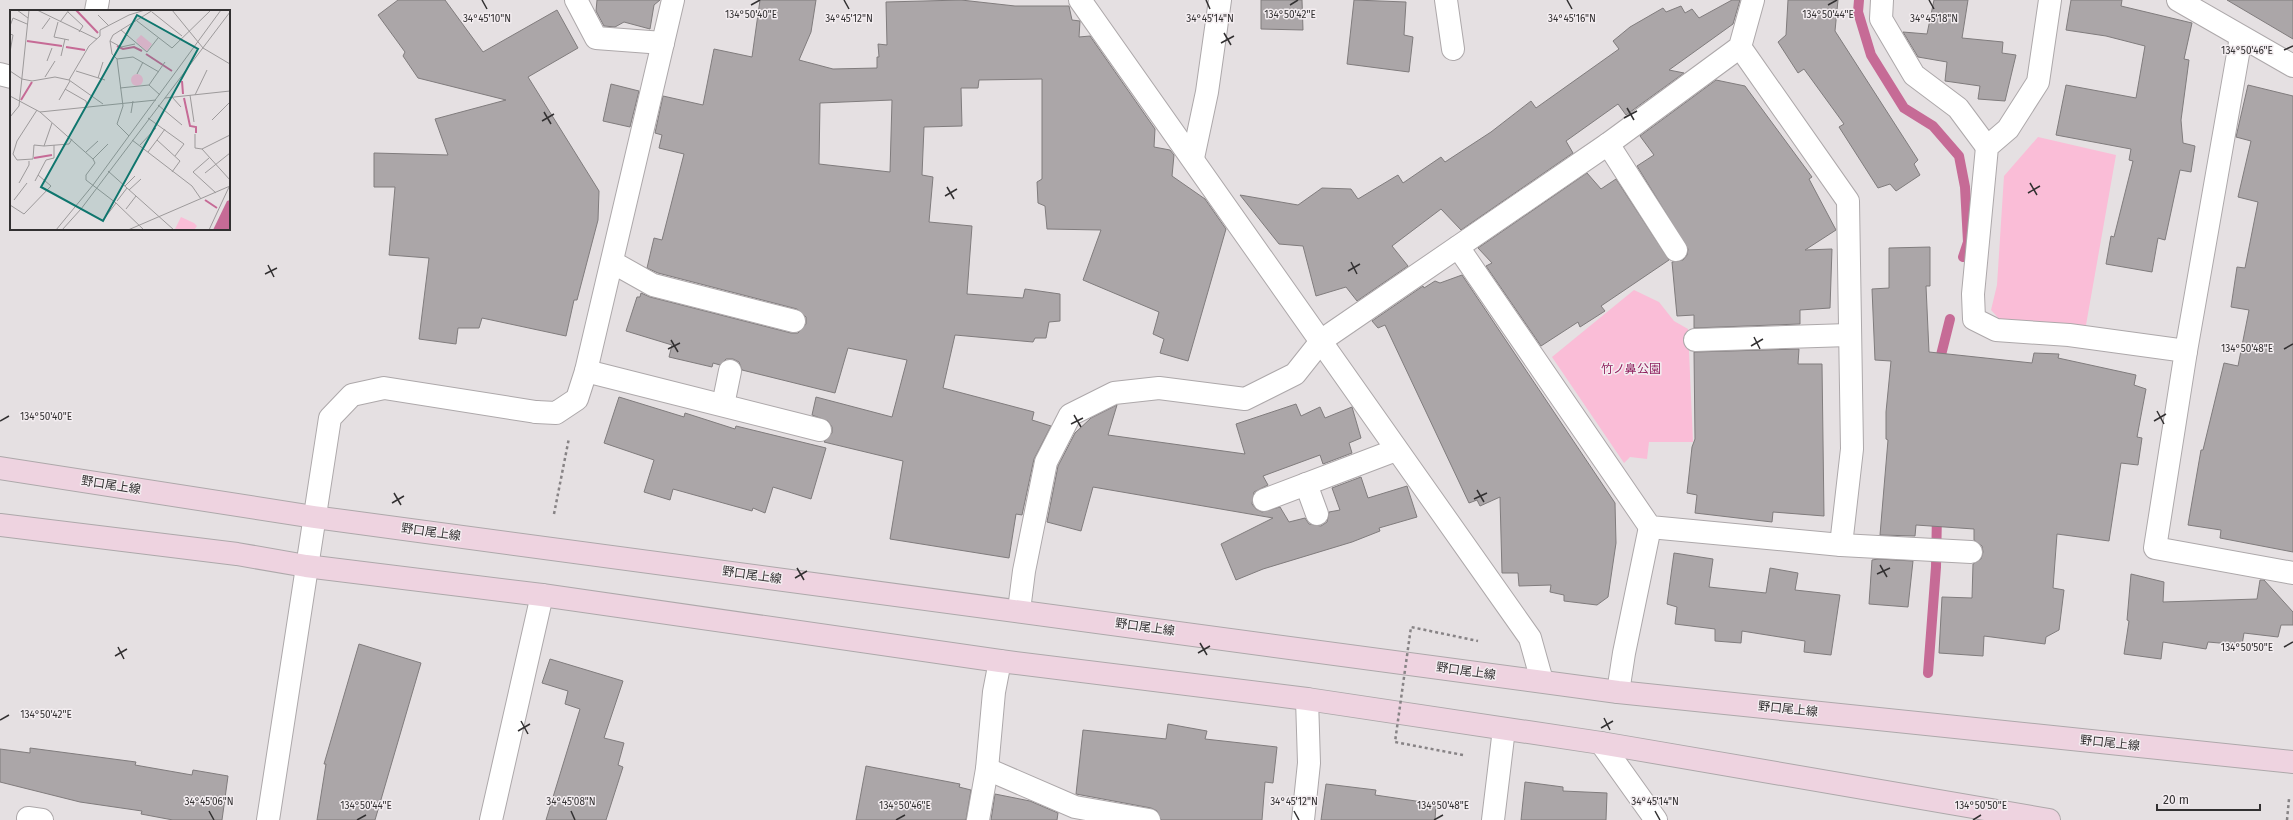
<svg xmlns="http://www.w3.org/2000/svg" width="2293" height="820" font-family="'Fira Sans','Noto Sans JP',sans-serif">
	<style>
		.green { fill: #fabdd7 }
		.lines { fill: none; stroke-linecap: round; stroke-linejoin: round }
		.stream { stroke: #c66b96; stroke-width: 10 }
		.building { fill: #aba6a8; stroke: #807c7d; fill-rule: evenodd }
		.minor-casing { stroke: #ada8aa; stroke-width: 24 }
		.tertiary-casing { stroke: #ada8aa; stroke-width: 24 }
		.secondary-casing { stroke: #ada8aa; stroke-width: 24 }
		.path { stroke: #878385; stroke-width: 2.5; stroke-dasharray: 3 3; stroke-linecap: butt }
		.minor { stroke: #fff; stroke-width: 22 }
		.tertiary { stroke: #fff; stroke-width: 22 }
		.secondary { stroke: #eed3e0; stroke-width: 22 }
		.path-bridge { stroke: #878385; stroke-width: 2.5; stroke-dasharray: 3 3; stroke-linecap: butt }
		.ticks { fill: none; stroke: #323031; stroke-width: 1.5 }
		.labels { text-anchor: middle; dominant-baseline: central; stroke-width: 3; stroke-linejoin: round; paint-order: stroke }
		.park-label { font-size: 12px; fill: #902360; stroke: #f3edf0 }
		.street-label { font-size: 12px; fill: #323031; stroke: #f3edf0 }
		.inset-river { fill: none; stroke: #c66b96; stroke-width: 2 }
		.inset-road { fill: none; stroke: #9d9a9b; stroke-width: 1 }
		.view { fill: #0f766e; fill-opacity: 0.15; stroke: #0f766e; stroke-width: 2 }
		.inset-edge { fill: none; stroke: #323031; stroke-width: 2 }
		.ticks-label { font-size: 10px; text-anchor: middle; fill: #323031; stroke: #f3edf0; stroke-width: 3; stroke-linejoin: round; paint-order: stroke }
	</style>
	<rect width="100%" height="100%" fill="#e5e0e2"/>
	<g class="green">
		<path d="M2038,137L2116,155L2086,325L2002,322L1991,310L1997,285L2004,176Z"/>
		<path d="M1634,290L1659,302L1674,321L1688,329L1693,442H1649L1647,459L1630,457L1624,463L1552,357Z"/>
	</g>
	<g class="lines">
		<g class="stream">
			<path d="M1859,0L1858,12L1871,55L1904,108L1933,126L1959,156L1965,187L1968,242L1963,257"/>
			<path d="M1941,366V355L1950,319"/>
			<path d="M1928,673L1936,567L1937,513"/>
		</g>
	</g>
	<g class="building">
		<path d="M398,0H445L483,52L557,10L578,48L528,77L599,191L598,220L577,300H574L566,336L482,318L479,328H458L456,344L419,339L429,258L389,255L395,187H374V153L448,155L435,119L506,100L418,78L403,56L405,52L378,15Z"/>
		<path d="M597,0H660L654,5L650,29L624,22L615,27L604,26L596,11Z"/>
		<path d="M760,0H816L811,32L799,60L833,69L877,68V57H879L878,44L887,45L886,2L961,0L1015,6H1069L1072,20L1080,21L1079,37L1090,36L1155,129L1154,147L1170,150L1174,155L1172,176L1205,199L1226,229L1188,361L1160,353L1164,339L1153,334L1159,312L1083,280L1101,230L1047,229L1045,206L1038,203L1037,182L1042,179V79L979,80L978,88H961L962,126L924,127L922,175L933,177L929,222L972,226L967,294L1023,298L1025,289L1060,294V321L1049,322L1046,338H1035L1033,342L955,335L943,388L1034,412L1032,420L1051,426L1034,459L1022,515L1016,514L1009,558L890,539L903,461L824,442L832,433V427L828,421L812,415L816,397L892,417L907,360L848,348L835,393L742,370L739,362L733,359H726L720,365L713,363L712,367L669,357L672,345L626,331L637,297H640L641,293L650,297L791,333H798L806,324V317L797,309L658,273L647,268L654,238L662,240L684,154L659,148L662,135L655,133L663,96L703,105L714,49L752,57ZM892,100L890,172L819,164L820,103Z"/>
		<path d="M1261,0H1302L1303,30L1261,29Z"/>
		<path d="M1354,0L1406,2L1404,35L1413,37L1409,72L1347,64Z"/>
		<path d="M1732,0H1740L1733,24L1669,70L1684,73L1626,115L1618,104L1566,141L1573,153L1461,230L1441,209L1392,246L1408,266L1357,301L1346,287L1316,296L1303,246L1279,244L1240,195L1298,205L1322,188L1351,189L1358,199L1398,175L1403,183L1441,157L1445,162L1491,132L1531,101L1536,108L1619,49L1613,41L1630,27L1663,8L1666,12L1681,6L1685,13L1692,9L1699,18Z"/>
		<path d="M1788,0H1838L1835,31L1918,160L1914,164L1920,175L1896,191L1890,184L1878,188L1839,127L1844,124L1804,69L1798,73L1778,42L1786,35Z"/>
		<path d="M1934,0H1968L1962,38L2003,42L2002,53L2016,55L2005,101L1978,99L1980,86L1945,81L1947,62L1918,57L1903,32L1927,34Z"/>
		<path d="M2071,0H2122L2121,6L2192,23L2184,59L2189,60L2181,120L2183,143L2195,146L2191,172L2180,170L2165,240L2158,238L2152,272L2106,264L2111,236L2114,237L2133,161L2129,160L2131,149L2056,135L2066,85L2136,98L2145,46L2106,36L2066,30Z"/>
		<path d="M2227,0H2293V39Z"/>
		<path d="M1716,80L1745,86L1812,177L1809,179L1836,230L1805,250L1832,249L1830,308L1800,310V324L1694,328V315L1677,316L1672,262L1683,260L1687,255L1688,249L1637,166L1654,155L1640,136Z"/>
		<path d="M611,84L639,91L630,127L603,121Z"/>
		<path d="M2248,85L2293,96V552L2220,538L2221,530L2188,525L2201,450H2203L2224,363L2238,366L2249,310L2231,307L2237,267L2245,268L2258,202L2238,197L2251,141L2236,137Z"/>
		<path d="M1587,173L1601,189L1616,179L1669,260L1601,306L1605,311L1580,327L1578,322L1541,346L1486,266L1492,263L1478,248Z"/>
		<path d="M1930,247V286H1926L1929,352L2032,363L2034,353L2059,354L2058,358L2136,375L2134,385L2146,389L2137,437L2142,438L2138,465L2121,463L2109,541L2057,534L2053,588L2064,590L2059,630L2046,637L2045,644L1984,636L1983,656L1939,653L1942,597L1972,598L1973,564L1981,559L1983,552L1982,546L1974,540V529L1916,525L1915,536L1880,535L1888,440L1886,439V412L1891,361L1875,360L1872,289L1889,288V248Z"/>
		<path d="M1462,275L1615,503L1616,543L1608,597L1597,605L1564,601V595L1550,592L1551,585L1519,586L1518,573H1502L1500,497L1480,506L1477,500L1469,503L1385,325L1378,328L1372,321L1423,286L1424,288L1435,281L1440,283Z"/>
		<path d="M1799,349L1798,364H1822L1824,516L1773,512L1772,522L1695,513L1697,495L1687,493L1692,447L1695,439L1694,352Z"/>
		<path d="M619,397L684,417L685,413L735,429L736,426L826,448L811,499L773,487L765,513L753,508L752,511L673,489L670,500L644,492L654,460L604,443Z"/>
		<path d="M1296,404L1301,416L1320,407L1325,418L1352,407L1361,438L1349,443L1352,453L1323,464L1320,455L1263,476L1268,485L1254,492L1252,504L1256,509L1262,512L1280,507L1289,522L1305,518L1309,524L1321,526L1327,522L1329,512L1340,510L1332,488L1361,477L1368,498L1407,486L1417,517L1379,528L1380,531L1352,542L1263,569L1236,580L1221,544L1273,518L1093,487L1081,531L1047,522L1058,466L1075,433L1091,418L1117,405L1108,435L1245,454L1236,424Z"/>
		<path d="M1674,553L1713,559L1709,587L1766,593L1770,568L1798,573L1795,590L1840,595L1831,655L1804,652L1805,641L1742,631L1741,643L1715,641V629L1675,624L1677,607L1667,604Z"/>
		<path d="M1878,559L1913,561L1908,607L1869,604L1872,560Z"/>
		<path d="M2131,574L2164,582L2163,602L2257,599L2260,580H2264L2293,612V625H2281L2278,637L2244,633L2242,645L2208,642L2206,649L2163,642L2161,659L2124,654L2129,621L2127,620Z"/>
		<path d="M359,644L421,663L375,820H317L326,764H324Z"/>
		<path d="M550,659L623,681L604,738L624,743L618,765L623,767L606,820H546L580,709L565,704L568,691L542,683Z"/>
		<path d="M1168,724L1207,731L1205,739L1277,747L1273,783L1265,782L1262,820H1161L1157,811L1151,808L1076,794L1083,730L1166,739Z"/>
		<path d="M30,748L136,762L135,765L192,775L193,770L228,776L222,820H173L141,814L142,811L80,802L0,782V749L30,753Z"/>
		<path d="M866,766L960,784L959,787L971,790L966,820H856Z"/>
		<path d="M1525,782L1563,787V791L1607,793L1606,820H1521Z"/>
		<path d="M1326,784L1376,790L1375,795L1436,804L1435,820H1321Z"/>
		<path d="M995,794L1030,801L1058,813L1057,820H991Z"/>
	</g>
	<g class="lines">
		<g class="minor-casing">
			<g id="minor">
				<path d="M576,0L596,38L663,43"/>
				<path d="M1080,0L1530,638L1542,681"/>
				<path d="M1446,0L1453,49"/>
				<path d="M1882,0L1881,19L1914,75L1958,108L1987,147"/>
				<path d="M2050,0L2038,82L2008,129L1987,147L1973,294L1974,319L1996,330L2069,335L2186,351"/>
				<path d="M2178,0L2293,66"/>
				<path d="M96,11L98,0"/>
				<path d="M2241,37L2186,351L2155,548L2293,573"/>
				<path d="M1740,47L1848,201L1852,449L1841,545"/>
				<path d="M0,74L11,77"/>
				<path d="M1608,144L1676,250"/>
				<path d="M1193,158L1207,92L1220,0"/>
				<path d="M1458,247L1650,527L1841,545L1971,552"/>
				<path d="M612,262L653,285L794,321"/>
				<path d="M1695,340L1849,335"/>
				<path d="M586,371L820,430"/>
				<path d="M723,405L730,371"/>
				<path d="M536,412L556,413L577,399L586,371L673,0"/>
				<path d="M1306,484L1317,514"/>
				<path d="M1264,500L1396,450"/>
				<path d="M1019,610L1024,571L1046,462L1070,415L1114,393L1159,388L1245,399L1295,374L1322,340L1608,144L1740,47L1753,0"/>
				<path d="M1618,692L1624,653L1650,527"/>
				<path d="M1601,743L1656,820"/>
				<path d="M987,769L1075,807L1149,820"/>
				<path d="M28,818L42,820"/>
				<path d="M491,820L542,595"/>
				<path d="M978,820L987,769L994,692L1000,661"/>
				<path d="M1303,820L1309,763L1307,699"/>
				<path d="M1493,820L1504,729"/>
			</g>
		</g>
		<g class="tertiary-casing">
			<path id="tertiary" d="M268,820L330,418L352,395L384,388L536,412"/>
		</g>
		<g class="secondary-casing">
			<g id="secondary">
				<path d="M0,468L314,517L1618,692L2293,762"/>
				<path d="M0,525L237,554L306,566L542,595L1000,661L1307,699L1601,743L2049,820"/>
			</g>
		</g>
		<g class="path">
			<path d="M554,514L569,438"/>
			<path d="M2287,820L2289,799"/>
		</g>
		<use href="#minor" class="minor"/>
		<use href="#tertiary" class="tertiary"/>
		<use href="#secondary" class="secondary"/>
		<path class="path-bridge" d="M1463,755L1395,742L1411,627L1478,641"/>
	</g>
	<path class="ticks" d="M482,0L487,9M844,0L849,9M1206,0L1210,9M1567,0L1572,9M1929,0L1934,9M751,5L760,0M1290,5L1298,0M1828,5L1837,0M1224,33L1231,45M1221,43L1234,36M2284,50L2293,46M1627,108L1634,120M544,112L551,124M1624,118L1637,111M542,121L554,114M2030,183L2037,195M947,187L954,199M2028,193L2040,186M945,196L957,189M1351,262L1357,274M268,265L274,277M1348,271L1360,264M265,274L277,268M1754,337L1760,349M671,340L678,352M1751,346L1763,339M668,349L680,343M2284,349L2293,344M2157,411L2164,424M1074,415L1081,427M0,421L9,416M2154,421L2166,414M1071,424L1083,418M1477,490L1484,502M394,493L401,505M1474,499L1487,493M392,503L404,496M1880,565L1887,577M797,568L804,580M1877,574L1890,568M795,578L807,571M1200,643L1207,655M118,647L124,659M2284,647L2293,642M1198,653L1210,646M115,656L127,649M1604,718L1610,730M0,720L9,715M521,721L528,734M1601,728L1613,721M518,731L530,724M209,811L214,820M571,811L575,820M1294,811L1299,820M1655,811L1660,820M357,820L366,815M896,820L905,815M1434,820L1443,815M1973,820L1981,815"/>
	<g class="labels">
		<g class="park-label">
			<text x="1631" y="369">竹ノ鼻公園</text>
		</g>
		<g class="street-label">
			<text transform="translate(111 485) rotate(9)">野口尾上線</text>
			<text transform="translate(431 532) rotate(8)">野口尾上線</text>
			<text transform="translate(752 575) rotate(8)">野口尾上線</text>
			<text transform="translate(1145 627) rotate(8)">野口尾上線</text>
			<text transform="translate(1466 671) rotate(8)">野口尾上線</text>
			<text transform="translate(1788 709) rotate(6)">野口尾上線</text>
			<text transform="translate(2110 743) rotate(6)">野口尾上線</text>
		</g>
	</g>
	<g transform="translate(10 10)">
		<rect width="220" height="220" fill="#e5e0e2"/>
		<path d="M131,25L142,34L137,41L128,34L126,30ZM121 70a6 6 0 1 1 12 0a6 6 0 1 1-12 0ZM171,207L184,213L187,216L184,220L165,219Z" fill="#fabdd7"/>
		<path d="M220,190V220H203L217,191Z" fill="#c66b96"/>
		<path class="inset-river" d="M66,0L88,23M17,31L52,36M107,36L113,39L124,37L132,41M56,37L75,40M136,44L162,61M172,71L173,84M174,88L180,116L186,117V123M11,90L22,72M24,148L42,145M195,190L207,198"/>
		<path class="inset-road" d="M7,0L18,8M27,0L87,29M162,0L193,38L220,54M58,2L73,16L69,22M142,2L172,26M88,5L99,16M127,11L162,38L201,0M48,12L44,27L59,30M50,12L59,0M0,16L3,8L17,14M32,19L40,8M111,20L137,42L148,28M0,24L3,25L0,42M100,31L111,37L125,34M51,46L55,29M107,49L123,47L149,62M37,51L42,38M0,61L12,69L22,71L45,67L59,70L79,36L90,26V20L119,5L135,0M66,61L95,70M127,64L133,52M35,67L45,51M88,68L93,52M59,70L93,94M139,75L150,85M110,78L139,75L155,52M55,79L76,91L77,96M180,85L184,112M185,85L197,60M0,86L30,102L83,149L85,153L76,165V170L106,193L134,220M162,87L171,97M155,88L220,81M49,90L60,71M148,95L172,115M27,100L7,131L3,144L7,150L23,149L24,135L34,136L42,113M30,102L146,90M121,103L123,91M0,107L9,96L19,0M138,108L174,134L165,146M202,110L220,92M185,124V138L192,139M220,125L192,139L220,170M119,126L107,114L113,96L107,49L102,44L100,31L103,25L143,0M122,130L182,176L191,189M147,130L155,119M130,135L146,118M34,136L59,134L62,129M76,142L88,131M138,142L147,130L170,151L162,162M199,148L183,162L206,183M83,149L98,134M98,161L164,220M195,163L220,143M25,171L36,150L44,148V135M9,173L19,155V151M115,176L125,166M119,180L131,169M4,190L17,173M107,191L117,178M0,195L14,204L41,176L28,165M116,199L126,186M94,209L106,193M46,220L83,175L211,0M52,220L71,199L220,2M118,220L220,176M199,220L219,177"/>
		<path class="view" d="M127,5L188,39L93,211L31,177Z"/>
		<rect width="220" height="220" class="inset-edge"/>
	</g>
	<g class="ticks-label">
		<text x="751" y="18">134°50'40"E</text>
		<text x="1290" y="18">134°50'42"E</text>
		<text x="1828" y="18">134°50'44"E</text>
		<text x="487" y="22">34°45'10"N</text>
		<text x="849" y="22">34°45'12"N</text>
		<text x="1210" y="22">34°45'14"N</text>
		<text x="1572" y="22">34°45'16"N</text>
		<text x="1934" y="22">34°45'18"N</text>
		<text x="2247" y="54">134°50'46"E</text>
		<text x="2247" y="352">134°50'48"E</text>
		<text x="46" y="420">134°50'40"E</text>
		<text x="2247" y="651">134°50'50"E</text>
		<text x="46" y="718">134°50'42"E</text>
		<text x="209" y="805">34°45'06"N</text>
		<text x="571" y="805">34°45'08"N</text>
		<text x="1294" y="805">34°45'12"N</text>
		<text x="1655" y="805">34°45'14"N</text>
		<text x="366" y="809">134°50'44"E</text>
		<text x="905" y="809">134°50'46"E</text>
		<text x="1443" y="809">134°50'48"E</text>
		<text x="1981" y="809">134°50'50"E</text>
	</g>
	<path d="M2157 804v6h103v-6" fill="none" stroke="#323031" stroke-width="2"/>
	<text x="2163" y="804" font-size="12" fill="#323031" stroke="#f3edf0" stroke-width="3" paint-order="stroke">20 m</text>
</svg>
